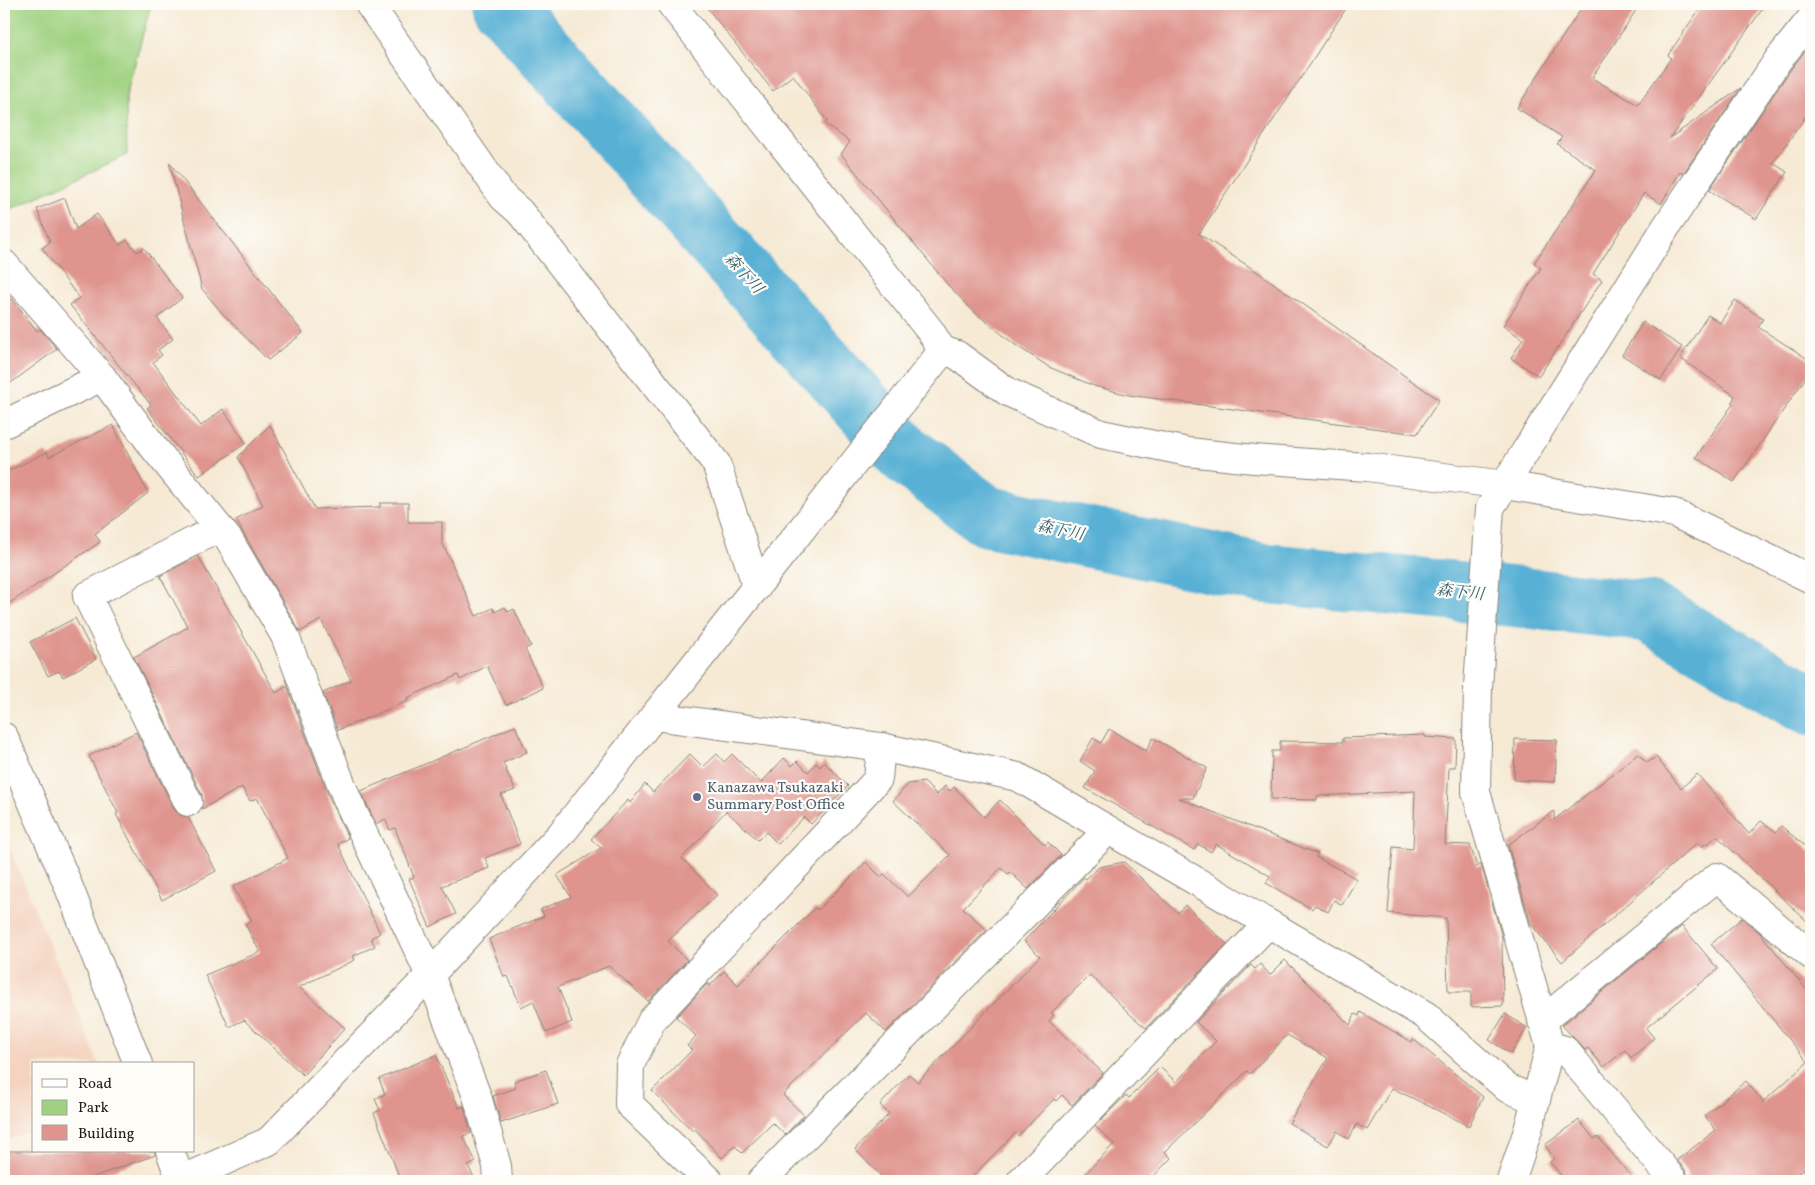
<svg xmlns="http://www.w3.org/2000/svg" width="1815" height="1185" font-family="Vollkorn,'Noto Serif JP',serif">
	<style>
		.built { fill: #f4d3c0 }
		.green { fill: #9fd180; stroke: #5e764e }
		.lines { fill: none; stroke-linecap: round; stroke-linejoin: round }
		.river { stroke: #58b1d5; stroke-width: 61 }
		.building { fill: #df948e }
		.minor-casing { stroke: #898378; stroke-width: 30 }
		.tertiary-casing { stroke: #898378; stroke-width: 30 }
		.minor { stroke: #fff; stroke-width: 28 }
		.tertiary { stroke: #fff; stroke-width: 28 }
		.service-dot { fill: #5c6f8a; stroke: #fdfcf7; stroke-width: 2 }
		.labels { text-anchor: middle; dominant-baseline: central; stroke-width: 4.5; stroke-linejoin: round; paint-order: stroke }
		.service-label { font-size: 15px; fill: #4e5e75; stroke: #fdfcf7; text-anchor: start }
		.water-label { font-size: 16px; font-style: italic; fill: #375f6f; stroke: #fdfcf7 }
	</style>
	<rect width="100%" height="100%" fill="#fdfcf7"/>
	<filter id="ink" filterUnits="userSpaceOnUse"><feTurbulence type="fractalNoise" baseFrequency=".02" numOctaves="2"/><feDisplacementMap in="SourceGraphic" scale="10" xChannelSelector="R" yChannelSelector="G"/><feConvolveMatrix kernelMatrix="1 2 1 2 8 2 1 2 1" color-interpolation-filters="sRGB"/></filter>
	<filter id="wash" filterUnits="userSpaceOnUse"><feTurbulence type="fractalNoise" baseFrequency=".0096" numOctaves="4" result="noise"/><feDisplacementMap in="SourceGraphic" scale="20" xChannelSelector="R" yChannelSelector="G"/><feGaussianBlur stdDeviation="1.12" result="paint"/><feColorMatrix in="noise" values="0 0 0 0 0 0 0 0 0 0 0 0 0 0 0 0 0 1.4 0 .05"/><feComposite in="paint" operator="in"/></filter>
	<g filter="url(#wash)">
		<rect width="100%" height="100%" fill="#f6ead5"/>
		<path class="built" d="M4,834L99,1064H34V1130L4,1141Z"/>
		<path class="green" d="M4,4H151L126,96L127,155L5,212Z"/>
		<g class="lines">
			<path class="river" d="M502,4L904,453L986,516L1262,573L1518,597L1649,612L1811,705"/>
		</g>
		<g id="blocks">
			<g class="building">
				<path d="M704,4H1349L1199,234L1259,273L1439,400L1417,434L1129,395L1094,386L1049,367L1014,344L972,310L948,285L841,154L850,142L825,124L827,121L793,75L773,91Z"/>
				<path d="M1584,4H1640L1592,78L1638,105L1671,58L1668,55L1703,4H1766L1670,138L1741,88L1683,174L1680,172L1661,204L1644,193L1593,274L1602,280L1539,376L1511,358L1523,339L1503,326L1541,268L1534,263L1596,170L1557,144L1562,137L1517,108Z"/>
				<path d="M1811,44V109L1773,163L1787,172L1756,219L1709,190L1791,69Z"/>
				<path d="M169,162L303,333L268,360L223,314L202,289Z"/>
				<path d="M65,198L76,229L97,214L120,245L127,240L137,252L144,248L182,298L157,318L173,339L158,350L162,355L153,362L201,426L223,409L246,443L199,476L147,408L151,405L70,305L79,298L42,248L50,242L37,209Z"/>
				<path d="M4,288L37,331L40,329L57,349L4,388Z"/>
				<path d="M1735,300L1763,319L1758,327L1811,361V370L1734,482L1696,457L1733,404L1732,402L1735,396L1680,358L1708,315L1720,323Z"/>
				<path d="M1643,322L1682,347L1661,380L1622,355Z"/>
				<path d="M113,425L148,493L95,534L100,542L4,607V473L47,452L49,457Z"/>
				<path d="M270,425L315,509L380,507V503H408V522H442V542L476,616L493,608L495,612L505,607L508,612L514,609L531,646L525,649L543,688L506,705L487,666L460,680L458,675L407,698L408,701L338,730L323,693L351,680L321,620L300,632L236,520L263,505L238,457Z"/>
				<path d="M198,556L276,693L287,686L332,805L348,838L338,844L380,933L371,938L375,946L353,956L355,960L299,987L345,1028L303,1075L244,1020L229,1027L205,975L260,952L245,924L252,921L233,887L288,858L257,798L250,801L242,787L202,809V795L134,657L188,627L160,576Z"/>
				<path d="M75,618L96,659L63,677L59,671L48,676L30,642Z"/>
				<path d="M515,726L527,752L503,763L515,790L501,795L520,844L485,858L489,868L442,886L456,914L430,927L409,879L414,877L395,828L390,830L385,819L376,824L361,791Z"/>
				<path d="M1109,729L1146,751L1153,738L1207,768L1193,798H1178L1318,854L1316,857L1357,879L1342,905L1334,900L1328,912L1315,905L1312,909L1266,883L1270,876L1216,844L1211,852L1198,844L1194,850L1085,788L1095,771L1080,761L1093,738L1101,743Z"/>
				<path d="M136,732L174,809L180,815L188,817L216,871L162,900L116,814L118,813L89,756Z"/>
				<path d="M1425,735V737L1456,739L1455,767H1449L1445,844L1470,845L1477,867L1481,864L1502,937L1503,1006L1471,1007V992H1448L1446,918L1388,913L1393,847L1413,849L1415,791L1317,796V800L1271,799L1272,751H1280V741L1343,742V738Z"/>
				<path d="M1515,739L1557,740L1555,782L1514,780Z"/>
				<path d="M690,754L703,767L717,754L724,762L732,754L761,783L784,758L792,766L797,761L808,772L816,763L820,767L824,762L848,786L811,824L804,817L778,844L766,832L758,840L726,811L682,858L717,895L668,941L687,960L648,1001L609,966L558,987L572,1022L546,1033L533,1001L521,1007L508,976L504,977L489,939L544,916L541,909L571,897L557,875L601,848L591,839L628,800L630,803L645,784L653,792Z"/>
				<path d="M1638,754L1647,763L1656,757L1681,788L1697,774L1749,834L1761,821L1776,832L1781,826L1811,851V925L1717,836L1708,844L1707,843L1701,847L1697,843L1562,962L1531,924L1508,845L1554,811V820Z"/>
				<path d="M924,782L937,795L945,786L950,791L954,787L984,817L1000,800L1045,845L1048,842L1061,855L1028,889L1010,872L1008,874L1001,868L963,908L987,930L886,1032L866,1013L783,1095L804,1115L785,1135L773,1123L742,1153L735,1146L722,1158L695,1129L693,1131L652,1091L692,1050L687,1046L696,1036L676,1017L708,983L710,986L724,971L738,985L815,908L818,910L866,862L881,877L884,874L908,897L950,855L893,801L908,784Z"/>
				<path d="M1124,862L1178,913L1185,905L1227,944L1146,1028L1132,1016L1090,975L1051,1013L1054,1015L1049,1021L1103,1073L1072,1105L1062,1095L1056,1101L1054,1099L1018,1136L1015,1133L968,1181H886L855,1149L889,1114L880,1105L909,1074L918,1082L1040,956L1024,941L1084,877L1086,879L1099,867Z"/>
				<path d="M1742,918L1760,933L1811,995V1164L1787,1181H1689L1686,1171L1677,1160L1716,1130L1704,1116L1746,1081L1763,1102L1808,1062L1711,944Z"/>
				<path d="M1682,926L1718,969L1646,1028L1654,1038L1631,1058L1625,1050L1604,1067L1588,1048L1585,1050L1562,1025Z"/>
				<path d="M1285,960L1350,1025L1355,1014L1359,1016L1360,1012L1412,1042L1413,1039L1483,1097L1469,1126L1392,1088L1367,1130L1357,1124L1349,1139L1337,1131L1328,1146L1289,1123L1328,1058L1287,1035L1250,1074L1247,1071L1165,1152L1171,1158L1149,1181H1078L1114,1144L1095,1126L1126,1095L1129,1098L1160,1067L1176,1082L1216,1041L1196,1022L1251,965L1255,969L1260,964L1270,975Z"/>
				<path d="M1505,1014L1527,1028L1511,1054L1489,1040Z"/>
				<path d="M436,1055L459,1108L464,1106L471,1133L463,1136L476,1162L468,1166L476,1181H401L374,1113L380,1110L375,1099L385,1094L379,1079Z"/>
				<path d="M546,1070L558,1104L501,1123L493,1096L516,1088L514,1081Z"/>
				<path d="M1579,1120L1594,1139L1598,1137L1635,1181H1566L1550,1162L1554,1158L1545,1145Z"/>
				<path d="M4,1151H155V1155L82,1181H4Z"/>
			</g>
		</g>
	</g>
	<g filter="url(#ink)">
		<use href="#blocks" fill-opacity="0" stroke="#898378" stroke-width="1"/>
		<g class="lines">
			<g class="minor-casing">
				<g id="minor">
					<path d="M369,4L503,197L520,212L716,463L757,587"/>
					<path d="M4,264L102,377L155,449L229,540L285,636L347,799L430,975L477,1096L497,1166L498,1181"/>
					<path d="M942,350L957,355L1008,392L1101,434L1188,452L1254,459L1367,467L1505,485L1674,513L1811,579"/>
					<path d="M4,424L102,377"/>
					<path d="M654,716L881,747L1018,777L1425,1015L1507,1088L1536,1100"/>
					<path d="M4,737L66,880L138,1064"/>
					<path d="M188,802L87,596L219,528"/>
					<path d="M1542,1021L1717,877L1811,955"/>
					<path d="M1550,1046L1565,1050L1674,1181"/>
					<path d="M170,1151L181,1181"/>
					<path d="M179,1181L269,1141L430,975L561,834L936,359"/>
					<path d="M709,1181L629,1104L630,1065L652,1020L878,779L881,747"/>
					<path d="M761,1181L1108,830"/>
					<path d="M1021,1181L1268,924"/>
					<path d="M1511,1181L1528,1130L1550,1046L1476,792L1478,687L1490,508L1666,227L1778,60L1811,19"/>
				</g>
			</g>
			<g class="tertiary-casing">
				<path id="tertiary" d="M671,4L931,332L942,350L936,359"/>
			</g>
			<use href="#minor" class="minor"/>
			<use href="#tertiary" class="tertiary"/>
		</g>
	</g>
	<circle class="service-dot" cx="697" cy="797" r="5"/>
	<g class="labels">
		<g class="service-label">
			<text x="707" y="788">Kanazawa Tsukazaki<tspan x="707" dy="17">Summary Post Office</tspan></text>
		</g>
		<g class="water-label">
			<text transform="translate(743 274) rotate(48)">森下川</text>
			<text transform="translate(1060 531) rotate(12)">森下川</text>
			<text transform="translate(1460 593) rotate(6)">森下川</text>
		</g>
	</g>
	<rect width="1815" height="1185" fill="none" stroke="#fdfcf7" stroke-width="20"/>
	<rect x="32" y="1062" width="162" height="90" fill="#fdfcf7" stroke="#a3a29f"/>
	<rect x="42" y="1079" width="25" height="8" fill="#ffffff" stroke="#a3a29f"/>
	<text x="78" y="1088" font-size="15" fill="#1c1c1c">Road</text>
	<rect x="42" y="1100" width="25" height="15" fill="#9fd180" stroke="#a3a29f"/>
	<text x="78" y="1112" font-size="15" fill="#1c1c1c">Park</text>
	<rect x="42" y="1125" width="25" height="15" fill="#df948e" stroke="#a3a29f"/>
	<text x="78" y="1138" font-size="15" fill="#1c1c1c">Building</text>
</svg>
